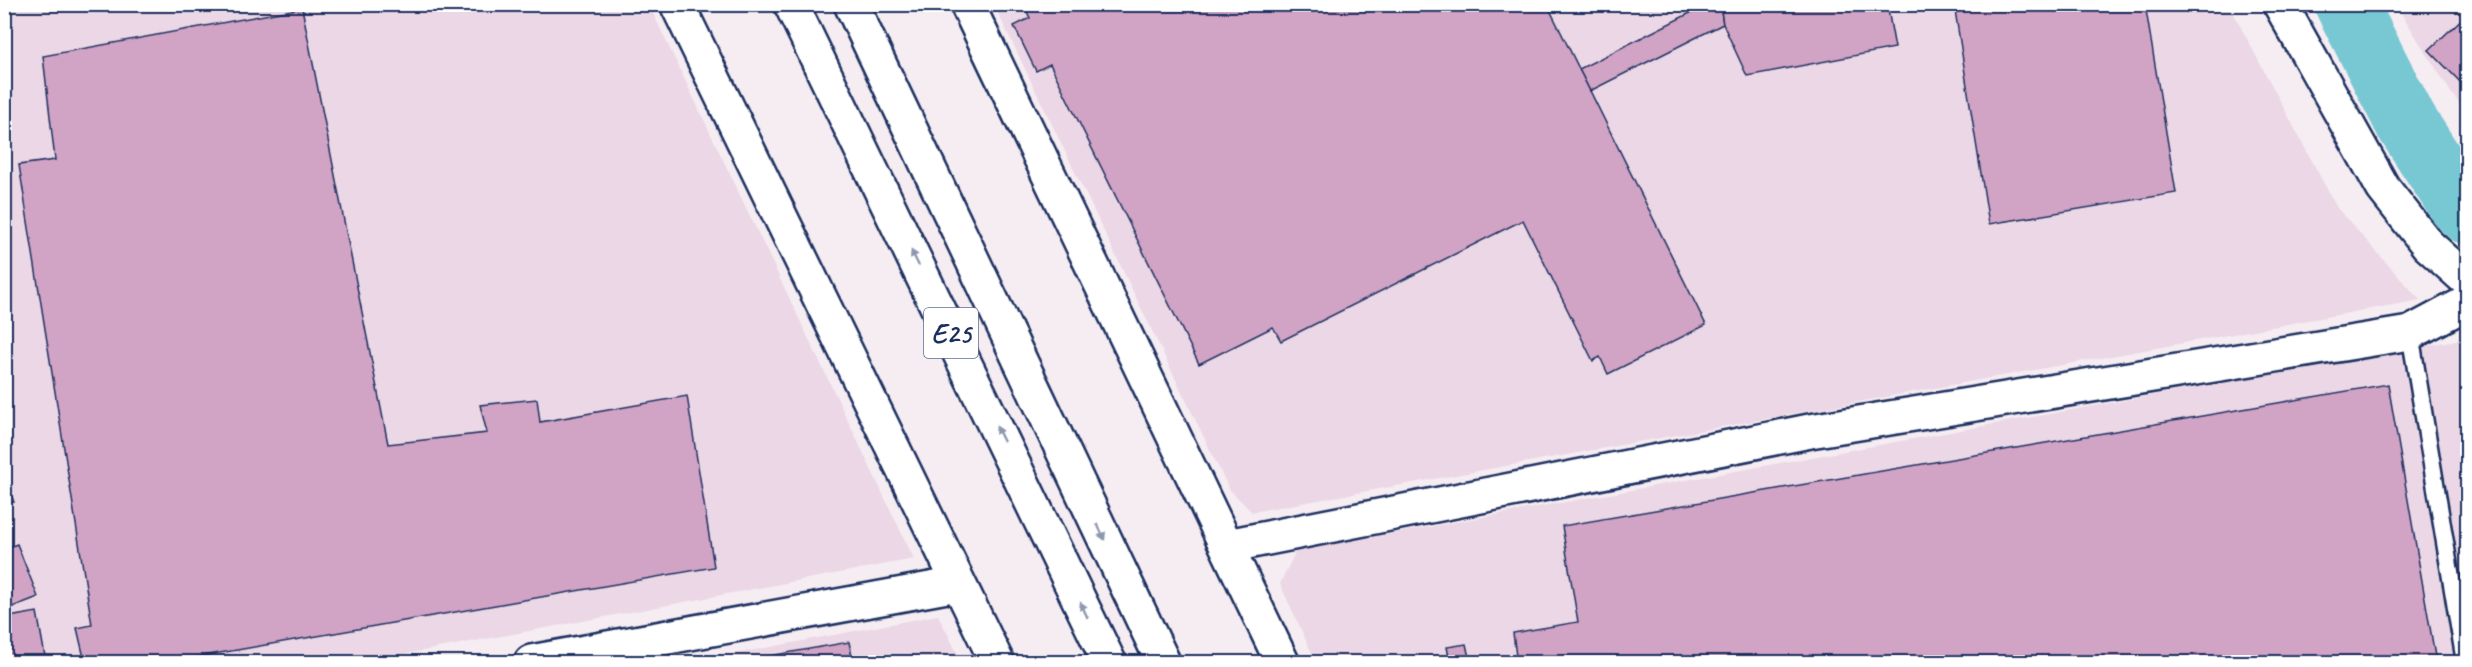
<svg xmlns="http://www.w3.org/2000/svg" width="2472" height="667" font-family="Caveat,sans-serif">
	<style>
		.built { fill: #ebd7e5 }
		.lines { fill: none; stroke-linecap: round; stroke-linejoin: round }
		.river { stroke: #78c8d3; stroke-width: 63 }
		.building { fill: #d1a3c5; stroke: #1b2f5e; stroke-width: 1.5 }
		.service-casing { stroke: #1b2f5e; stroke-width: 21 }
		.tertiary-casing { stroke: #1b2f5e; stroke-width: 38 }
		.motorway-casing { stroke: #1b2f5e; stroke-width: 38 }
		.service { stroke: #fff; stroke-width: 16 }
		.tertiary { stroke: #fff; stroke-width: 33 }
		.motorway { stroke: #fff; stroke-width: 33 }
		.oneway { fill: #8d97ae }
		.labels { text-anchor: middle; dominant-baseline: central; stroke-width: 6; stroke-linejoin: round; paint-order: stroke }
		.shield { fill: #fff; stroke: #5f6d8e; stroke-width: 1.5 }
		.shield-label { font-size: 28px; font-weight: bold; fill: #1b2f5e }
	</style>
	<rect width="100%" height="100%" fill="#f6edf3"/>
	<filter id="ink" filterUnits="userSpaceOnUse"><feTurbulence type="fractalNoise" baseFrequency=".0167" numOctaves="2"/><feDisplacementMap in="SourceGraphic" scale="12" xChannelSelector="R" yChannelSelector="G"/><feConvolveMatrix kernelMatrix="1 2 1 2 8 2 1 2 1" color-interpolation-filters="sRGB"/></filter>
	<g filter="url(#ink)">
		<g class="built">
			<path d="M4,5H649L914,559L363,662H5Z"/>
			<path d="M994,5H2229L2337,208L2420,300L1252,512L1229,489Z"/>
			<path d="M2396,5H2467V113L2452,94Z"/>
			<path d="M2467,338V662H1316L1280,584L1296,551Z"/>
			<path d="M938,615L962,662H692Z"/>
		</g>
		<g class="lines">
			<path class="river" d="M2346,4L2406,122L2458,202L2468,213"/>
		</g>
		<g class="building">
			<path d="M1023,4H1547L1706,325L1608,374L1600,357L1593,361L1523,220L1281,341L1273,327L1199,364L1050,64L1036,71L1014,26L1030,18Z"/>
			<path d="M1708,4H1720L1723,24L1590,91L1579,69Z"/>
			<path d="M1720,4H1887L1895,48L1747,76L1723,24Z"/>
			<path d="M1954,4H2145L2176,193L1989,224Z"/>
			<path d="M302,8L388,444L487,433L480,405L537,399L540,422L687,396L714,567L168,662H85L77,628L92,625L19,165L55,160L43,56Z"/>
			<path d="M2468,13V90L2429,50Z"/>
			<path d="M2388,384L2436,662H1478L1516,656L1513,633L1578,622L1562,526Z"/>
			<path d="M4,478L14,502L4,505Z"/>
			<path d="M17,544L38,597L5,610L4,549Z"/>
			<path d="M37,612L46,662H4V618Z"/>
			<path d="M849,642L853,662H735Z"/>
			<path d="M1466,644L1470,662H1450L1447,647Z"/>
		</g>
		<g class="lines">
			<g class="service-casing">
				<path id="service" d="M2410,333L2465,662"/>
			</g>
			<g class="tertiary-casing">
				<g id="tertiary">
					<path d="M677,4L997,662"/>
					<path d="M967,4L1282,662"/>
					<path d="M2280,4L2383,188L2428,245L2468,281"/>
					<path d="M1227,546L1810,431L2410,333L2468,302"/>
					<path d="M531,662L958,584"/>
				</g>
			</g>
			<g class="motorway-casing">
				<g id="motorway">
					<path d="M791,4L1109,662"/>
					<path d="M851,4L1163,662"/>
				</g>
			</g>
			<use href="#service" class="service"/>
			<use href="#tertiary" class="tertiary"/>
			<use href="#motorway" class="motorway"/>
		</g>
		<defs><path id="oneway-solid" d="M-6-.8H1V-3.2L6.5 0L1 3.2V.8H-6Z" transform="scale(1.5)"/></defs>
		<g class="oneway">
			<use href="#oneway-solid" transform="translate(915 258) rotate(-116)"/>
			<use href="#oneway-solid" transform="translate(1000 434) rotate(-116)"/>
			<use href="#oneway-solid" transform="translate(1101 532) rotate(65)"/>
			<use href="#oneway-solid" transform="translate(1084 610) rotate(-115)"/>
		</g>
	</g>
	<g class="labels">
		<rect class="shield" x="924" y="308" width="54" height="50" rx="4.5"/>
		<g class="shield-label">
			<text x="951" y="333">E25</text>
		</g>
	</g>
	<rect width="2472" height="667" fill="none" stroke="#fff" stroke-width="24"/>
	<rect x="12" y="12" width="2448" height="643" fill="none" stroke="#1b2f5e" stroke-width="2" filter="url(#ink)"/>
</svg>
